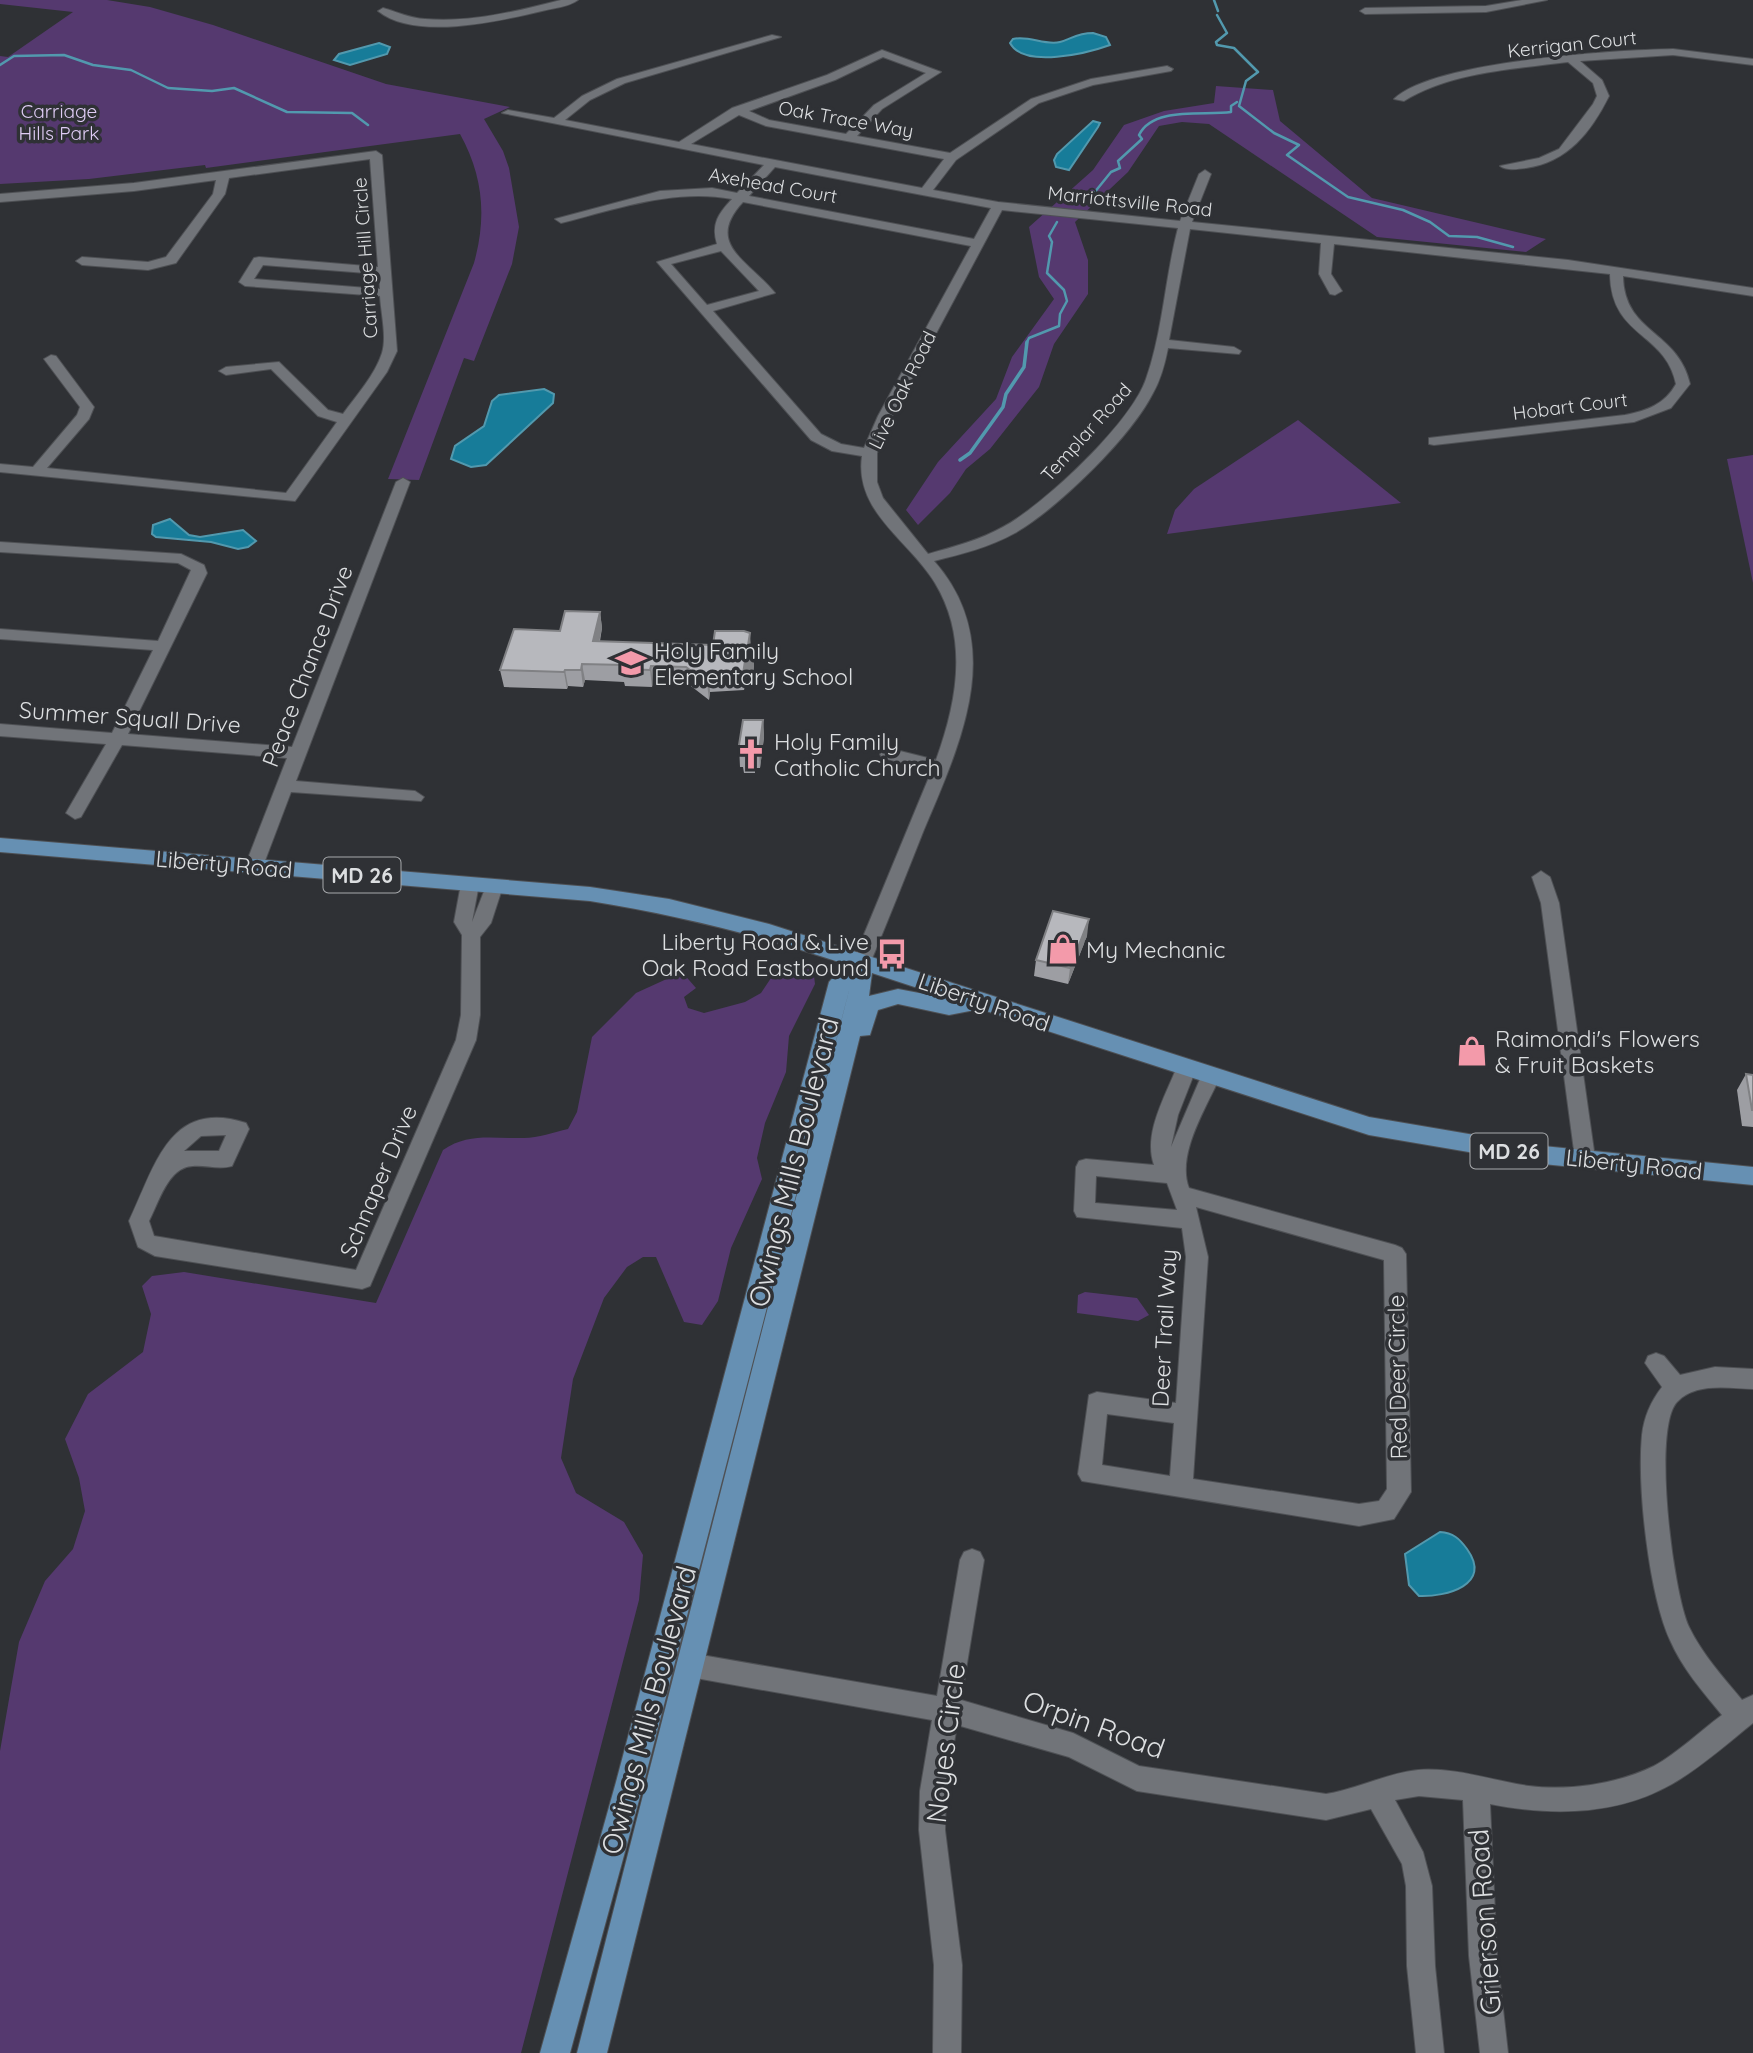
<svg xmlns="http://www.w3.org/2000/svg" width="1753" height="2053" font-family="Quicksand,sans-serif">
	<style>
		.green { fill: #55396f }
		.water { fill: #177c99; stroke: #5299ae; stroke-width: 2 }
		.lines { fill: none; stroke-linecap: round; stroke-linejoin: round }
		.stream-far1 { stroke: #5299ae; stroke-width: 2.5 }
		.stream { stroke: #5299ae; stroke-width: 3.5 }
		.minor-casing { stroke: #4e5054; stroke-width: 2 }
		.major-casing { stroke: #4e5054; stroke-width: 2 }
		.minor { fill: #717479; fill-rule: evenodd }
		.major { fill: #6690b3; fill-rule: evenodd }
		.wall { fill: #9d9ea3 }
		.shaded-wall { fill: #808184 }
		.building { fill: #b7b8bd; stroke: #808184; stroke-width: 2 }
		.labels { text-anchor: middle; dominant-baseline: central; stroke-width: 7; stroke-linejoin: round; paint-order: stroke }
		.far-street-label { font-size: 19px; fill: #dcdee0; stroke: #2f3135 }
		.far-park-label { font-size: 19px; fill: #dfccf5; stroke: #2f3135 }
		.shield { fill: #2f3135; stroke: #a8aaad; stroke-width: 2 }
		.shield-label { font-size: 21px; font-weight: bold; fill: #dcdee0 }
		.poi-label { font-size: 23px; fill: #dcdee0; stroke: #2f3135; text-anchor: start }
		.street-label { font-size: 23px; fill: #dcdee0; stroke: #2f3135 }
		.near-street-label { font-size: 28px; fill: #dcdee0; stroke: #2f3135 }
	</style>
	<rect width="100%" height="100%" fill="#2f3135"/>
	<g class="green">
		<path d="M0,0H107L150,7L213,25L386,84L510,107L484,119L503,151L509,168L519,227L512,264L474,361L464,358L419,480L388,479L474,263C487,216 483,176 460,134L206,168L205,165L89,179L0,184V56L8,57L73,12L0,4Z"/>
		<path d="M1216,86L1273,90L1280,121L1372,198L1546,239L1526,252L1377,237L1209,124L1182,122L1159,126L1128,172L1075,222L1088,260V294L1054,344L1039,387L990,449L966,469L950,493L918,525L906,510L938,462L996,399L1012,357L1054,299L1039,277L1029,227L1093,170L1124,125L1164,111L1214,103Z"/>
		<path d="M1298,420L1401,503L1167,534L1175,510L1194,489Z"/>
		<path d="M1753,455V583L1727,459Z"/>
		<path d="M794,965L813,968L815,984L789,1036L786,1072L765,1123L757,1158L762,1179L731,1248L718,1301L702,1325L684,1322L656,1257H643L627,1267L604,1298L573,1379L561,1458L576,1493L624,1522L643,1555L639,1600L521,2053H0V1751L19,1642L45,1581L73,1549L85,1511L79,1478L65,1439L88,1394L143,1352L151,1314L142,1286L152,1276L184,1272L376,1303L443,1150C469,1132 494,1139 524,1138C538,1138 554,1132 568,1129L577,1112L592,1037L636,993L682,972L696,988L684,997L688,1008L704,1013L745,1002L761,993L775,972Z"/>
		<path d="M1085,1292L1137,1298L1149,1315L1138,1321L1077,1313L1078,1295Z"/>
	</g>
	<g class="water">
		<path d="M1093,33L1106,37L1110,45C1088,53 1024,69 1010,43L1013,39C1029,35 1045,46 1060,42C1071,39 1077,33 1093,33Z"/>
		<path d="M379,43L390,47L387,54L350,65L334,60L339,54Z"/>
		<path d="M1093,121L1100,123L1098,127L1069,170L1056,167L1054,160L1057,154Z"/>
		<path d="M544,389L554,394L553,403L486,465L471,467L451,459L455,446L484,426L492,401L499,395Z"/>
		<path d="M170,519L189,535L200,537L243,530L256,541L248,547L238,549L211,542L156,537L152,534L153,525Z"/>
		<path d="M1440,1532C1453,1533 1459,1538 1467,1549C1493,1585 1446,1597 1419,1596L1409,1585L1405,1554Z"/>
	</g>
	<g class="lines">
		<g class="stream-far1">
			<path d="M1214,0L1218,11"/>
			<path d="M1217,15L1227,33L1216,42L1217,45L1234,48L1258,72L1246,81L1239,106L1274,133L1299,145L1287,155L1348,197L1403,210L1430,222L1449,236L1477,237L1513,247"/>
			<path d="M0,65L14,56L64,55L93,65L131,70L168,88L212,91L234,88L287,112L352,113L368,125"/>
			<path d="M1075,204L1094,193L1111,172L1120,168L1118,161L1142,139L1139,135C1153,106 1204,116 1231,112V106L1237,102"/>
			<path d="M1026,344L1029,338L1059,326L1060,314L1067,301L1064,290L1047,273L1052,242L1049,236L1057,222"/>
		</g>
		<path class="stream" d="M960,460L970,453L1003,407L1006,394L1024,367L1027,342"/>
		<g class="minor-casing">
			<g id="minor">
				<path d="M561,0H578C569,7 554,8 542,11C500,21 415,41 378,11L383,8C397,12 410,18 425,19C470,23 518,11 561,0Z"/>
				<path d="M1522,0H1547L1486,12L1365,14L1360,11L1365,8L1486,6Z"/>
				<path d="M772,35L781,37L625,83L590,100L565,120L679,142L732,108L827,75L882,50L941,72L882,109L857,136L950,153L1031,99L1091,79L1167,66L1173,69L1171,71L1093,85L1039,103L956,160L933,190L998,202L1180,221L1199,174L1205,170L1211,174L1192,222L1568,260L1753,288V296L1623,276C1624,334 1678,330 1690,384L1671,408L1634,422L1434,445L1429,444V438L1625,415C1647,411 1665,404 1676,384C1665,331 1611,338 1610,274L1334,244L1331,274L1342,291L1335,295L1330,294L1319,274L1321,243L1190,229L1169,340L1234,347L1241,351L1239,354L1168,348C1165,363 1161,379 1153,393C1131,437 1058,508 1015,533C990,547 962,554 934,561C1008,645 960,744 923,832C906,875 889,918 871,961L862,968L853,961L932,770L882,758L880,754L888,748L936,760C957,702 969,639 935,583C910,541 854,512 862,456L832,451L811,440L657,262L717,244C711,224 718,214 732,199C675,188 616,209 561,223L555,219L660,191L712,188L737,193L764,165L502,113L508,110L554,118L582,96L617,79ZM883,57L926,73L874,105L846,134L769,120L749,111L835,80ZM739,115L766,126L944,159L922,188L691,144ZM775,167L991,208L974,239L749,196ZM743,202L971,246L878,416L864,448L841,444L821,434L713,311L775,293C748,260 704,244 743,202ZM1002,210L1178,228C1165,277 1163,331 1146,379C1131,423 1044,505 1003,527C980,540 953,547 928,554L883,498L877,482V453L892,416ZM721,251L759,291L707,305L671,264Z"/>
				<path d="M1673,49L1753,59V65L1673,55L1580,61L1602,80L1609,96C1591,132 1568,162 1526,168C1517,169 1507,171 1500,166L1539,158L1559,149L1593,104L1597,96L1593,83L1568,62C1514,69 1451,72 1404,101L1394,99C1433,61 1616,50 1673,49Z"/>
				<path d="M376,151L382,155L397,351L387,372L295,501L0,472V464L33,467L77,415L80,407L44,359L51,355L56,356L94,407L89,419L47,468L286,493L337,422L318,416L271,369L226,375L219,371L226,367L279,362L328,410L343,414C356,396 375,375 382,353C387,337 381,313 380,296L245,286L239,282L254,258L259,257L378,267L370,159L229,178L225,194L176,263L148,270L82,265L76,261L82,257L148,262L166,257L213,194L216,180L134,191L0,202V194L134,183ZM263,265L379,274L380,289L254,279Z"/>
				<path d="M403,478L410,482L296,781L415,791L424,797L421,801L291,792L263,866L254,872L245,866L287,758L122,745L81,817L75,819L66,813L106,744L0,736V724L112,733L153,650L0,639V629L158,641L191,570L178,563L0,552V542L181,554L204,565L207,573L128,734L292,747L396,482Z"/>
				<path d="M1541,871L1550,877L1559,903L1595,1158L1592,1164L1585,1166L1578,1164L1575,1158L1541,903L1532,877Z"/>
				<path d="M470,878L479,884L472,922L488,881H500L503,886L491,923L480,937V1015L476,1040L370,1286L362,1289L155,1256L138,1247L129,1221C155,1167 169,1098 246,1123L249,1129L232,1166C219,1170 206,1165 193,1166C168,1167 159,1202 149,1221L154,1236L356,1270L456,1040L461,1015L462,935L454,922L461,884ZM226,1135L219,1151H184L201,1136Z"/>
				<path d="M1186,1061L1193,1064L1196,1069L1178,1115L1171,1147L1203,1072H1217L1220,1077C1206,1108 1176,1155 1189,1188L1395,1245L1402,1248L1406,1254L1411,1492L1394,1519L1359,1526L1082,1481L1078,1474L1089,1395L1097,1392L1176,1403L1186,1257L1182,1228L1077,1217L1074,1211L1076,1167L1079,1161L1086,1159L1154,1165C1143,1134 1165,1097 1176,1069L1179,1064ZM1096,1176L1167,1183L1177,1210L1095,1203ZM1196,1207L1384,1260L1387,1489L1379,1501L1359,1504L1193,1479L1208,1257ZM1107,1414L1174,1423L1170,1476L1102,1465Z"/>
				<path d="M1656,1353L1664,1356L1680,1375L1715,1367L1753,1369V1389C1729,1388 1695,1382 1677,1402C1652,1429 1673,1593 1689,1627C1702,1654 1723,1677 1742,1700L1753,1695V1723C1728,1743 1700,1768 1672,1784C1616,1816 1551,1816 1490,1804L1497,1956L1508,2053H1480L1469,1956L1463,1800L1419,1796L1395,1800L1423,1852L1432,1886L1435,1966L1444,2053H1416L1407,1966L1406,1886L1402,1864L1371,1809L1326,1820L1137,1791L1069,1757L957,1725L946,1791L945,1830L962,1965L961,2053H933L934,1965L919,1830L920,1791L932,1720L690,1677L681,1674L678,1665L681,1656L690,1653L937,1696L960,1560L964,1552L972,1549L980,1552L984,1560L961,1700L1073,1733L1139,1766L1326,1794C1358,1789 1387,1773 1418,1770C1456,1767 1493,1781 1529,1786C1569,1791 1617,1784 1654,1766C1678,1753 1700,1731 1722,1715C1703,1692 1682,1668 1670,1640C1649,1594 1637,1487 1642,1435C1644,1417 1651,1401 1662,1387L1645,1363L1648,1356Z"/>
			</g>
		</g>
		<g class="major-casing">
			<path id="major" d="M0,838L590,887L669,899L769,924L1369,1117L1533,1145L1753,1167V1185L1533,1163L1369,1135L980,1009L949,1015L898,1004L878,1010L870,1035L860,1036L607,2053H577L851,983L644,1782L570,2053H540L616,1782L829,982L845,964C761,936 678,915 590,901L0,852ZM872,973L951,999L898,989L869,996Z"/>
		</g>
		<use href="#minor" class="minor"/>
		<use href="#major" class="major"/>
	</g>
	<g class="wall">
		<path d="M600,612L602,628L600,641L713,645L750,633V647L754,665L753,674L746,678L744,690L710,692L709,700L687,683L653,682L652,687L625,686L624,682L585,680L583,687L568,686L567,689L504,687L500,670L560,631Z"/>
		<path d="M763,720L764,737L760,768H755V773H744L743,767H740L739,745Z"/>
		<path d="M1087,936L1068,984L1034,976L1036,960Z"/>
		<path d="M1746,1074L1753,1075V1127L1742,1126L1737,1090Z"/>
	</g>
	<g class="shaded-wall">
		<path d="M600,612L602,628L596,657L593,641Z"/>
		<path d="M750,633L751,649H753L754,665L753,674L746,678L744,690L743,674Z"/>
		<path d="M582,664L585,680L583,687L581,670Z"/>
		<path d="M651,666L653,682L652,687L650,670Z"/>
		<path d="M565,670L568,686L567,689L564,672Z"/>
		<path d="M709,675L710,692L709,700L707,683Z"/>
		<path d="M763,720L764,737L760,768L759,751Z"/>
		<path d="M1089,919L1087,936L1068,984L1070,968Z"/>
	</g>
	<g class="building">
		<path d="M565,611L600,612L593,641L713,645L715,631H744L750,633L748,645L753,649L752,657L745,661L743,674L709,675L707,683L686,667L651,666L650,670L623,669L624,665L582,664L581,670H565L564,672L500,670L514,629L560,631Z"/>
		<path d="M743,720H763L759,751H754V756H742L743,751L739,750V745Z"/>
		<path d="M1053,911L1089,919L1070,968L1036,960Z"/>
		<path d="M1746,1074L1753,1075V1110H1752Z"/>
	</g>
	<defs>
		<g id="school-bare" transform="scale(2.415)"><path d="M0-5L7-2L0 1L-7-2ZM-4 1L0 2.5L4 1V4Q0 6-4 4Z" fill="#f39aaa" stroke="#2f3135" stroke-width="2.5" paint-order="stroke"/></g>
		<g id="church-bare" transform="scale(2.415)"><path d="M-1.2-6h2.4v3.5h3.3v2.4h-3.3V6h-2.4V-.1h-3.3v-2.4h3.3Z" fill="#f39aaa" stroke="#2f3135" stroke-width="2.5" paint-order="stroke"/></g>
		<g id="shop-bare" transform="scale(2.415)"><path d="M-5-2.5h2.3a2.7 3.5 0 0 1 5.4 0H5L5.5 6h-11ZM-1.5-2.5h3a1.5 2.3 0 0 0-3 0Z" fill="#f39aaa" stroke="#2f3135" stroke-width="2.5" paint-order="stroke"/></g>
		<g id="bus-bare" transform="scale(2.415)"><path d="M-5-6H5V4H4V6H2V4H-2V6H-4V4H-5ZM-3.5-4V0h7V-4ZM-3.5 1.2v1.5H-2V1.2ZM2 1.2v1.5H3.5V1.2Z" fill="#f39aaa" stroke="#2f3135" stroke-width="2.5" paint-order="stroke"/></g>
	</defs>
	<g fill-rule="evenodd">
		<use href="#school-bare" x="631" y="663"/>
		<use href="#church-bare" x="751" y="754"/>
		<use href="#shop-bare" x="1063" y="949"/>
		<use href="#bus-bare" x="892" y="954"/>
		<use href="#shop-bare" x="1472" y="1051"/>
	</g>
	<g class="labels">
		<g class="far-street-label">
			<text transform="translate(1572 44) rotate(-6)">Kerrigan Court</text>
			<text transform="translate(846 119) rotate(10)">Oak Trace Way</text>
			<text transform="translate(773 185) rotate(10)">Axehead Court</text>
			<text transform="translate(1130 201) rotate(6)">Marriottsville Road</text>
			<text transform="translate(365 258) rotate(-94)">Carriage Hill Circle</text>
			<text transform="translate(902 390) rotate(-64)">Live Oak Road</text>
			<text transform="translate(1570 406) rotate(-7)">Hobart Court</text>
			<text transform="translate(1086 432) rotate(-48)">Templar Road</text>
		</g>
		<g class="far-park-label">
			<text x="59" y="111">Carriage<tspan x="59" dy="22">Hills Park</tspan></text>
		</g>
		<g class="shield">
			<rect x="323.5" y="857.5" width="77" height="35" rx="5"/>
			<rect x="1470.5" y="1133.5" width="77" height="35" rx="5"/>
		</g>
		<g class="shield-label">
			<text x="362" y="875">MD 26</text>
			<text x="1509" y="1151">MD 26</text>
		</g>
		<g class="poi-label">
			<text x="654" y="650">Holy Family<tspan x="654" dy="26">Elementary School</tspan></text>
			<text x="774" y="741">Holy Family<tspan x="774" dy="26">Catholic Church</tspan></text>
			<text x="869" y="941" text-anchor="end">Liberty Road &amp; Live<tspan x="869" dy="26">Oak Road Eastbound</tspan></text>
			<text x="1086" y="949">My Mechanic</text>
			<text x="1495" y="1038">Raimondi's Flowers<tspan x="1495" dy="26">&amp; Fruit Baskets</tspan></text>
		</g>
		<g class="street-label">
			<text transform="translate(307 666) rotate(-69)">Peace Chance Drive</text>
			<text transform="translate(130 717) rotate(4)">Summer Squall Drive</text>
			<text transform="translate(224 864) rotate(5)">Liberty Road</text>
			<text transform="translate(984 1002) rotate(19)">Liberty Road</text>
			<text transform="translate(1634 1164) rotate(6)">Liberty Road</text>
			<text transform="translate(378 1181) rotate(-67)">Schnaper Drive</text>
			<text transform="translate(1164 1328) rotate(-87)">Deer Trail Way</text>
			<text transform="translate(1397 1377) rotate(-91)">Red Deer Circle</text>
		</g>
		<g class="near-street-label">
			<text transform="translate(793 1162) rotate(-76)">Owings Mills Boulevard</text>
			<text transform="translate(648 1710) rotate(-75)">Owings Mills Boulevard</text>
			<text transform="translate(1094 1724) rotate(20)">Orpin Road</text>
			<text transform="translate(945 1743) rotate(-83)">Noyes Circle</text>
			<text transform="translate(1484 1922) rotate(-94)">Grierson Road</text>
		</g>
	</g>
</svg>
